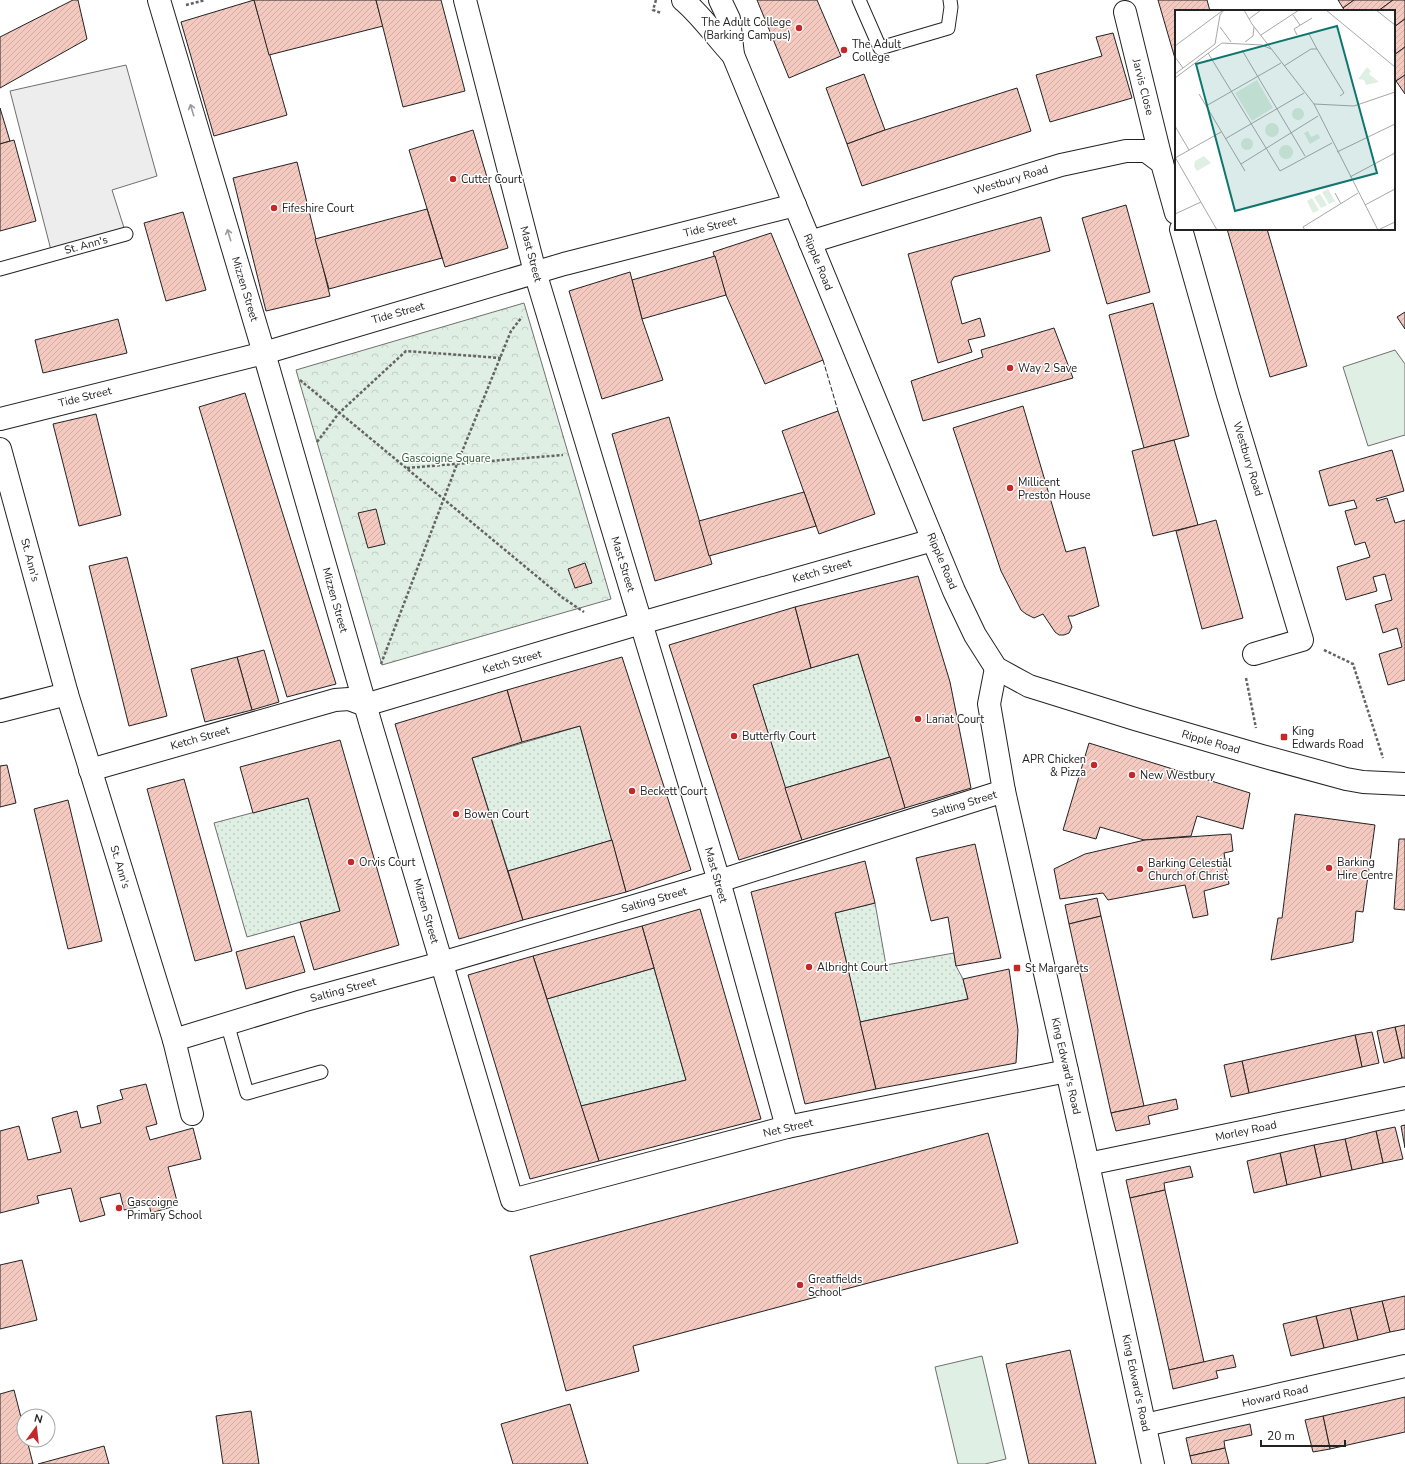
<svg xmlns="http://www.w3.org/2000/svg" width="1405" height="1464" font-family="'Nunito Sans',sans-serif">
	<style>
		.grass { fill: #e0efe3; stroke: #6f6f6f }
		.park { fill: url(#park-crowns); stroke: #6f6f6f }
		.garden { fill: url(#garden-dots); stroke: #6f6f6f }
		.parking { fill: #ededed; stroke: #6f6f6f }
		.building { fill: url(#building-hatch); stroke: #222 }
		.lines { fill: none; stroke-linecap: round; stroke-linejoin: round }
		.service-casing { stroke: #222; stroke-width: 15 }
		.minor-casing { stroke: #222; stroke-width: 24 }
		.primary-casing { stroke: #222; stroke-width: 24 }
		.path { stroke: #646464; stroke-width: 2.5; stroke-dasharray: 3 2; stroke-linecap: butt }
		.service { stroke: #fff; stroke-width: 13 }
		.minor { stroke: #fff; stroke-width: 22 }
		.primary { stroke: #fff; stroke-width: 22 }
		.fence { stroke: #222; stroke-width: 1; stroke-dasharray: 5 2; stroke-linecap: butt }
		.oneway { stroke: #9c9c9c }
		.poi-dot { fill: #c62828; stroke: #fff; stroke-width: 1.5 }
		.labels { text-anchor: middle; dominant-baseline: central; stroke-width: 3; stroke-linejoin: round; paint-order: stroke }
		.poi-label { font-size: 11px; fill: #222; stroke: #fff; text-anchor: start }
		.street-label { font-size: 11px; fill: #222; stroke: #fff }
		.park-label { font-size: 11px; fill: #2f5e38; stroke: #fff }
		.inset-road { fill: none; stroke: #a7a7a7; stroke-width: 1 }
		.view { fill: #0f766e; fill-opacity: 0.15; stroke: #0f766e; stroke-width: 2 }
		.inset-edge { fill: none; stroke: #222; stroke-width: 2 }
	</style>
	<defs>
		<pattern id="park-crowns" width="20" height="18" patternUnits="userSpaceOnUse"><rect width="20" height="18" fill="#e0efe3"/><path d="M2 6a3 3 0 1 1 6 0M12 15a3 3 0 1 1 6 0" fill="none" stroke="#c0cdc2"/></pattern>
		<pattern id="garden-dots" width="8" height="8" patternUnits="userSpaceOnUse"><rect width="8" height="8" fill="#e0efe3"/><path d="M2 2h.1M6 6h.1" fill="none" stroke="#c0cdc2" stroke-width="1.8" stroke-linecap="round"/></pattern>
		<pattern id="building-hatch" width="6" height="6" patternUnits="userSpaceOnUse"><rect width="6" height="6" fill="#f3c9c0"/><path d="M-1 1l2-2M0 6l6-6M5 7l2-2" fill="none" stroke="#d0aca5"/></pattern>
	</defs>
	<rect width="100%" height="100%" fill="#fff"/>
	<g class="grass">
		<path d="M1395,350L1405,364V435L1368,446L1343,367Z"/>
		<path d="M982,1356L1006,1459L985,1464H958L935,1367Z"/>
	</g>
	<path class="park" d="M524,303L611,599L382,665L296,370Z"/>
	<g class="garden">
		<path d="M858,654L890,757L785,788L753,685Z"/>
		<path d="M580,726L612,840L508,871L472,758Z"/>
		<path d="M308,798L340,911L247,937L214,823Z"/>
		<path d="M875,903L886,965L954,953L956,966L963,979L968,999L860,1022L835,913Z"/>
		<path d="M654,968L686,1080L581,1106L547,999Z"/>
	</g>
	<path class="parking" d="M126,65L157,176L112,190L126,234L52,254L10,91Z"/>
	<g class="building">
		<path d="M73,0H78L87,39L0,88V37Z"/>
		<path d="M254,0L287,115L214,136L181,22Z"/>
		<path d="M254,0H376L383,26L269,55Z"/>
		<path d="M376,0H441L465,91L403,107Z"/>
		<path d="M757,0H817L841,56L789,78Z"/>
		<path d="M1158,0H1207L1210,11H1176V62Z"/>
		<path d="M1338,0H1354L1343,8Z"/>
		<path d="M1354,0H1393L1378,11H1345L1343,8Z"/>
		<path d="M1393,0H1405V19L1394,27V11H1378Z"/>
		<path d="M1405,19V47L1394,55V27Z"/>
		<path d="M1113,33L1132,98L1050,122L1036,75L1102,56L1096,37Z"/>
		<path d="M1405,47V75L1396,81L1394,79V55Z"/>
		<path d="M864,74L885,130L847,144L826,88Z"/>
		<path d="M1405,75V94L1396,81Z"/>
		<path d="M1017,88L1031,131L862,186L847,144L885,130Z"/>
		<path d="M0,108L10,141L0,144Z"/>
		<path d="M473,130L508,248L445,267L409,150Z"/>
		<path d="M14,140L36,221L0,231V144Z"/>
		<path d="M297,162L330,296L266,311L233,178Z"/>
		<path d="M1126,205L1150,292L1107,304L1082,218Z"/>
		<path d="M427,209L442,258L329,289L315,239Z"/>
		<path d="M183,212L206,290L166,301L144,223Z"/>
		<path d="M1041,217L1050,251L954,277L951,282L962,324L980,318L985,336L968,340L972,352L938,363L908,254Z"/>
		<path d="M1227,229H1267L1307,366L1270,377Z"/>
		<path d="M771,233L823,360L765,384L726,295L713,252Z"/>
		<path d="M715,256L726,295L642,319L632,280Z"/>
		<path d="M630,272L642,319L663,380L602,399L569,291Z"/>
		<path d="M1153,303L1189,436L1144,448L1109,315Z"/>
		<path d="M1405,312V329L1397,317Z"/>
		<path d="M118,319L127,353L43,373L35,340Z"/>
		<path d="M1054,328L1073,378L923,421L911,381L983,357L981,350Z"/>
		<path d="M245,393L336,684L287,697L199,407Z"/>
		<path d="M1023,406L1066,552L1085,547L1099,606L1073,616H1068L1072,627L1069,633L1064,635H1059L1055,632L1043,614L1034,618L1026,614L1021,610L1001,571L953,428Z"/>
		<path d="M838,411L875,514L819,534L782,431Z"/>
		<path d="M96,414L121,515L79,526L53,424Z"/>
		<path d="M669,417L712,564L655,581L612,434Z"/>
		<path d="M1174,440L1198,525L1153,536L1132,451Z"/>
		<path d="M1392,450L1404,491L1376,499L1377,501L1387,498L1395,523L1405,520V680L1388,685L1379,654L1402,647L1397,628L1383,633L1375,605L1392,600L1385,574L1373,577L1377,591L1346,600L1337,567L1370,557L1365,542L1355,545L1345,511L1357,508L1354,500L1329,506L1319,471Z"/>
		<path d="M804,492L816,526L709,556L699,521Z"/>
		<path d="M376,509L385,544L368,548L358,513Z"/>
		<path d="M1216,520L1243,618L1202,629L1176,531Z"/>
		<path d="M127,557L167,716L129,726L89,566Z"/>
		<path d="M585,563L592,583L575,588L568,569Z"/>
		<path d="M918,576L950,682L971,788L905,808L858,654L811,668L795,607Z"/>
		<path d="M795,607L811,668L753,685L802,840L739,860L669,645Z"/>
		<path d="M264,650L279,702L252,710L237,657Z"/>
		<path d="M237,657L252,710L205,722L191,669Z"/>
		<path d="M622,657L691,870L626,892L580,726L522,742L507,690Z"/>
		<path d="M507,690L522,742L472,758L523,920L459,939L395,724Z"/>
		<path d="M340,740L399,945L314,970L300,922L340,911L308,798L253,813L240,767Z"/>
		<path d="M1089,743L1250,793L1243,829L1197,816L1191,836L1144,840L1100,827L1096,839L1063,830Z"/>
		<path d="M890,757L905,808L802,840L785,788Z"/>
		<path d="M7,765L16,803L0,807V766Z"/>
		<path d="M184,779L232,951L195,961L147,789Z"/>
		<path d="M68,800L102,941L68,949L34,809Z"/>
		<path d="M1295,814L1375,825L1363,912L1356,911L1353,942L1271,960L1278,918H1282Z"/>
		<path d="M1231,834L1233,851L1224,853L1229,884L1204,891L1208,915L1193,918L1185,885L1108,900L1103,893L1060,899L1054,869L1085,854L1145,840Z"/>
		<path d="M1399,839H1405V910L1394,909Z"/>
		<path d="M612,840L626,892L523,920L508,871Z"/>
		<path d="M975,844L1001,958L956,966L948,917L931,921L916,858Z"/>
		<path d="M865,861L875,903L835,913L876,1089L805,1104L751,892Z"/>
		<path d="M1097,898L1101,916L1069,924L1065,905Z"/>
		<path d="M700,909L761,1119L599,1161L581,1106L686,1080L642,926Z"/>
		<path d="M1101,916L1144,1106L1111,1113L1069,924Z"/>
		<path d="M642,926L654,968L547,999L533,956Z"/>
		<path d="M294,936L305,972L246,989L236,952Z"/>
		<path d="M533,956L599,1161L530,1179L468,975Z"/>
		<path d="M1009,969L1018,1030L1016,1063L876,1089L860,1022L968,999L963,979Z"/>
		<path d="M1405,1025V1058H1402L1395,1027Z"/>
		<path d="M1395,1027L1402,1058L1384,1063L1377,1031Z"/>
		<path d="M1372,1032L1379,1063L1362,1067L1355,1035Z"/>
		<path d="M1355,1035L1362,1067L1249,1093L1242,1061Z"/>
		<path d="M1242,1061L1249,1093L1231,1097L1224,1065Z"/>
		<path d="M146,1084L157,1124L146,1127L150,1140L193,1128L201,1159L168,1167L178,1205L151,1213L149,1204L124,1210L120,1193L100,1198L105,1215L80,1222L71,1188L37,1196L39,1203L0,1213V1131L19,1126L28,1160L61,1152L52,1118L77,1111L81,1128L101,1123L97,1106L123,1099L120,1090Z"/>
		<path d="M1176,1099L1178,1109L1148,1116L1150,1124L1116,1131L1111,1113Z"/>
		<path d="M1405,1125V1148L1401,1126Z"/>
		<path d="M1395,1127L1403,1159L1383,1163L1376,1131Z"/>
		<path d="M1376,1131L1383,1163L1352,1170L1345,1139Z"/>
		<path d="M988,1133L1018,1243L633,1346L639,1371L566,1391L530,1256Z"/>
		<path d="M1345,1139L1352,1170L1321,1177L1314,1145Z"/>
		<path d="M1314,1145L1321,1177L1287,1185L1280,1153Z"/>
		<path d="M1280,1153L1287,1185L1254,1193L1247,1161Z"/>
		<path d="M1190,1166L1193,1177L1164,1183L1165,1190L1130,1198L1126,1180Z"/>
		<path d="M1165,1190L1204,1362L1169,1370L1130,1198Z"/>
		<path d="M22,1260L37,1320L0,1329V1265Z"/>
		<path d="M1405,1296V1329L1390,1332L1382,1301Z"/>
		<path d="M1382,1301L1390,1332L1358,1340L1350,1308Z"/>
		<path d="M1350,1308L1358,1340L1324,1348L1316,1316Z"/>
		<path d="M1316,1316L1324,1348L1291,1356L1283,1324Z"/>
		<path d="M1070,1350L1096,1464H1029L1006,1364Z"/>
		<path d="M1233,1355L1236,1367L1216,1371L1218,1378L1173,1389L1169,1370Z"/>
		<path d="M14,1390L24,1429V1440H27L33,1464H0V1394Z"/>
		<path d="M1405,1397V1432L1330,1449L1323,1416Z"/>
		<path d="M570,1404L588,1464H513L501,1424Z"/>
		<path d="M251,1411L259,1464H223L216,1416Z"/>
		<path d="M1323,1416L1330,1449L1313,1452L1305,1420Z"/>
		<path d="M1250,1424L1252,1435L1224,1441L1225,1448L1190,1456L1186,1438Z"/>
		<path d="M104,1446L109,1464H38Z"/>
		<path d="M1225,1448L1229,1464H1192L1190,1456Z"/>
	</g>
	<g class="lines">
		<g class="service-casing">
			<g id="service">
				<path d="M859,0L880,48L948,28L951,7L950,0"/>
				<path d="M0,269L126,234"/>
				<path d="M227,1023L247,1093L321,1072"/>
			</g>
		</g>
		<g class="minor-casing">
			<g id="minor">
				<path d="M159,0L264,353L371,725L512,1200L787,1127L1067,1071"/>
				<path d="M465,0L535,272L719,881L787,1127"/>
				<path d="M1125,12L1162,163"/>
				<path d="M1181,229L1228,395L1302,640L1254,654"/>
				<path d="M810,242L1061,165L1126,151H1146L1162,163L1176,213"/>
				<path d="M0,419L264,353L564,264L795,205"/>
				<path d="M0,449L67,694L174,1040L192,1114"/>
				<path d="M996,668L989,704L1004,791L1088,1164L1153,1464"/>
				<path d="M0,711L67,694"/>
				<path d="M90,770L335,700L349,699L365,705L641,623L933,540"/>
				<path d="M174,1040L302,1001L441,963L719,881L1004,791"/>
				<path d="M1088,1164L1405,1098"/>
				<path d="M1145,1425L1405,1366"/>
			</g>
		</g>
		<g class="primary-casing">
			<g id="primary">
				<path d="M683,0C702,16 716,37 733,55"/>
				<path d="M720,0L729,19L733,55L954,591L975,635L996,668L1029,686L1135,719L1262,756L1346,779L1363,782L1405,784"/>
			</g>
		</g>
		<g class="path">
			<path d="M656,0L653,10L661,13"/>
			<path d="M186,5L205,0"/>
			<path d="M300,380L563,598L584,612"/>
			<path d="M317,442L339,413L406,351L501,358"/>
			<path d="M407,468L563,455"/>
			<path d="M1324,650L1353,664L1383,758"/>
			<path d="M381,664L457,464L511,331L522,317"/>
			<path d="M1246,678L1256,728"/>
		</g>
		<use href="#service" class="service"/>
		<use href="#minor" class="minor"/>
		<use href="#primary" class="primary"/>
		<path class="fence" d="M823,360L838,411"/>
	</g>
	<defs><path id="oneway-shaft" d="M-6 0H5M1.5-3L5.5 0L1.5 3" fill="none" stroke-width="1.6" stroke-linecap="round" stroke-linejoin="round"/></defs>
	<g class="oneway">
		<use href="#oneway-shaft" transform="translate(192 110) rotate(-107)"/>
		<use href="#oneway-shaft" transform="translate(229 235) rotate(-107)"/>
	</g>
	<g class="poi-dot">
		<circle cx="799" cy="28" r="4"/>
		<circle cx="844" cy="50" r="4"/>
		<circle cx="453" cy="179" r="4"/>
		<circle cx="274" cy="208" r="4"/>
		<circle cx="1010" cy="368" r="4"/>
		<circle cx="1010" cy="488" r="4"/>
		<circle cx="918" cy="719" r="4"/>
		<circle cx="734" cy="736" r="4"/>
		<rect x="1280" y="733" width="8" height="8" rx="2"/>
		<circle cx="1094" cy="765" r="4"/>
		<circle cx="1132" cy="775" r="4"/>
		<circle cx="632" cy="791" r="4"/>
		<circle cx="456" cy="814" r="4"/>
		<circle cx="351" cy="862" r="4"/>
		<circle cx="1329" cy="868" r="4"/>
		<circle cx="1140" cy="869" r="4"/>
		<circle cx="809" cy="967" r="4"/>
		<rect x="1013" y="964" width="8" height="8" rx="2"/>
		<circle cx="119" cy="1208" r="4"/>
		<circle cx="800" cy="1285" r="4"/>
	</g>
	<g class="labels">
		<g class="poi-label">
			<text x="791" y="22" text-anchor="end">The Adult College<tspan x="791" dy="13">(Barking Campus)</tspan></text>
			<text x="852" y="44">The Adult<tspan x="852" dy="13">College</tspan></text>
			<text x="461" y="179">Cutter Court</text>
			<text x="282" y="208">Fifeshire Court</text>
			<text x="1018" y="368">Way 2 Save</text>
			<text x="1018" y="482">Millicent<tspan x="1018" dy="13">Preston House</tspan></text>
			<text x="926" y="719">Lariat Court</text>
			<text x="1292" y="731">King<tspan x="1292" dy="13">Edwards Road</tspan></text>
			<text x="742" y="736">Butterfly Court</text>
			<text x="1086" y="759" text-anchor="end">APR Chicken<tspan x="1086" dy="13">&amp; Pizza</tspan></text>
			<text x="1140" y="775">New Westbury</text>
			<text x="640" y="791">Beckett Court</text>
			<text x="464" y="814">Bowen Court</text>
			<text x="359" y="862">Orvis Court</text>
			<text x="1337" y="862">Barking<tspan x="1337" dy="13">Hire Centre</tspan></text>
			<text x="1148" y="863">Barking Celestial<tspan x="1148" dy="13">Church of Christ</tspan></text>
			<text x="817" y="967">Albright Court</text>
			<text x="1025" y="968">St Margarets</text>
			<text x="127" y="1202">Gascoigne<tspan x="127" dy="13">Primary School</tspan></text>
			<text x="808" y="1279">Greatfields<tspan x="808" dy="13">School</tspan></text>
		</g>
		<g class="street-label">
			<text transform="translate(1143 87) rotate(76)">Jarvis Close</text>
			<text transform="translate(1011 180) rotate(-17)">Westbury Road</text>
			<text transform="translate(710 227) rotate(-14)">Tide Street</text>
			<text transform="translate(86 245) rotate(-15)">St. Ann's</text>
			<text transform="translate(531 254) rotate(75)">Mast Street</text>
			<text transform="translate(818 262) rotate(68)">Ripple Road</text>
			<text transform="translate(245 289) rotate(73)">Mizzen Street</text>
			<text transform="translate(398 313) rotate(-16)">Tide Street</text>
			<text transform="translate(85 397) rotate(-14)">Tide Street</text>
			<text transform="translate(1248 459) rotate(73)">Westbury Road</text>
			<text transform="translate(30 560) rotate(75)">St. Ann's</text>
			<text transform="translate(942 561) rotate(67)">Ripple Road</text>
			<text transform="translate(623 564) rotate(73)">Mast Street</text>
			<text transform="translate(822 571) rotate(-16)">Ketch Street</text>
			<text transform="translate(335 600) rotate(74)">Mizzen Street</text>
			<text transform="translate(512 662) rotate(-16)">Ketch Street</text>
			<text transform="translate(200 738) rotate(-16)">Ketch Street</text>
			<text transform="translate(1211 742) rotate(16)">Ripple Road</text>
			<text transform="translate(964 804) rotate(-17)">Salting Street</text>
			<text transform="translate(120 867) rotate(73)">St. Ann's</text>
			<text transform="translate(716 875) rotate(74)">Mast Street</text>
			<text transform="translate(654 900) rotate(-16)">Salting Street</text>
			<text transform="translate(426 911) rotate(74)">Mizzen Street</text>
			<text transform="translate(343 990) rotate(-15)">Salting Street</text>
			<text transform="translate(1066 1066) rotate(77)">King Edward's Road</text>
			<text transform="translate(788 1128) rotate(-13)">Net Street</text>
			<text transform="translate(1246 1131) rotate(-12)">Morley Road</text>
			<text transform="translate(1136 1383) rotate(78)">King Edward's Road</text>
			<text transform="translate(1275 1396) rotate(-13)">Howard Road</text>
		</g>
		<g class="park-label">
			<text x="446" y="458">Gascoigne Square</text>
		</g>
	</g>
	<g transform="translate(1175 10)">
		<rect width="220" height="220" fill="#fff"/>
		<path d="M29,146L36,153L22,161L19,156L20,151ZM153,179L160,191L154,194L147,182ZM145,184L152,195L146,198L139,187ZM137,188L144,200L138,203L132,191Z" fill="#e0efe3"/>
		<path d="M192,57L196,61L194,64L204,72L191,75L189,70L183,69ZM82,70L98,98L77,111L60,83Z" fill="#e0efe3"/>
		<path d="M117 104a6 6 0 1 1 12 0a6 6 0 1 1-12 0ZM90 120a7 7 0 1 1 14 0a7 7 0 1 1-14 0ZM133,121L136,127L143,124L145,128L135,134L129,123ZM66 134a6 6 0 1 1 12 0a6 6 0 1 1-12 0ZM104 142a7 7 0 1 1 14 0a7 7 0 1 1-14 0Z" fill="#e0efe3"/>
		<path class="inset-road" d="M69,0L77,14L139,94L179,96L220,82M151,0L220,57M201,0L220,15M118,5L125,15M74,9L86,0M45,17L56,32M134,24L142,39M86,25L124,0M122,25L119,19L137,8M70,32L78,26L79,17M0,36L47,1M67,40L130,146M33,43L105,161L157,133M0,47L8,58M109,56L136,39H142L169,83L165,86M0,64L40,34L45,5L49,0M0,68L47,33L87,35L96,39M24,84L70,161M139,94L203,220M31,96L106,53M0,116L14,140M50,129L129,83M162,142L220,114M0,147L42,220M0,148L46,122M66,154L143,106M175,167L220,143M160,183L166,194M190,195L220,179M0,204L26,192M130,220L128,217L183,183M203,220L220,212"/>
		<path class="view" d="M162,16L202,163L60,201L21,54Z"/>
		<rect width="220" height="220" class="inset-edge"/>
	</g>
	<g transform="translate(36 1428) rotate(15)"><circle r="19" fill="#ffffff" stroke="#a7a7a7"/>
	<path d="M0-3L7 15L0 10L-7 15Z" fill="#c62828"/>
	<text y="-6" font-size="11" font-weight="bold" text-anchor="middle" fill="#222222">N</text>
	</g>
	<path d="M1261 1440v6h84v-6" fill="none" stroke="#222222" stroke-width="2"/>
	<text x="1267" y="1440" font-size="12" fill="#222222" stroke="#ffffff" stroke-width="3" paint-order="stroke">20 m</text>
</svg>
